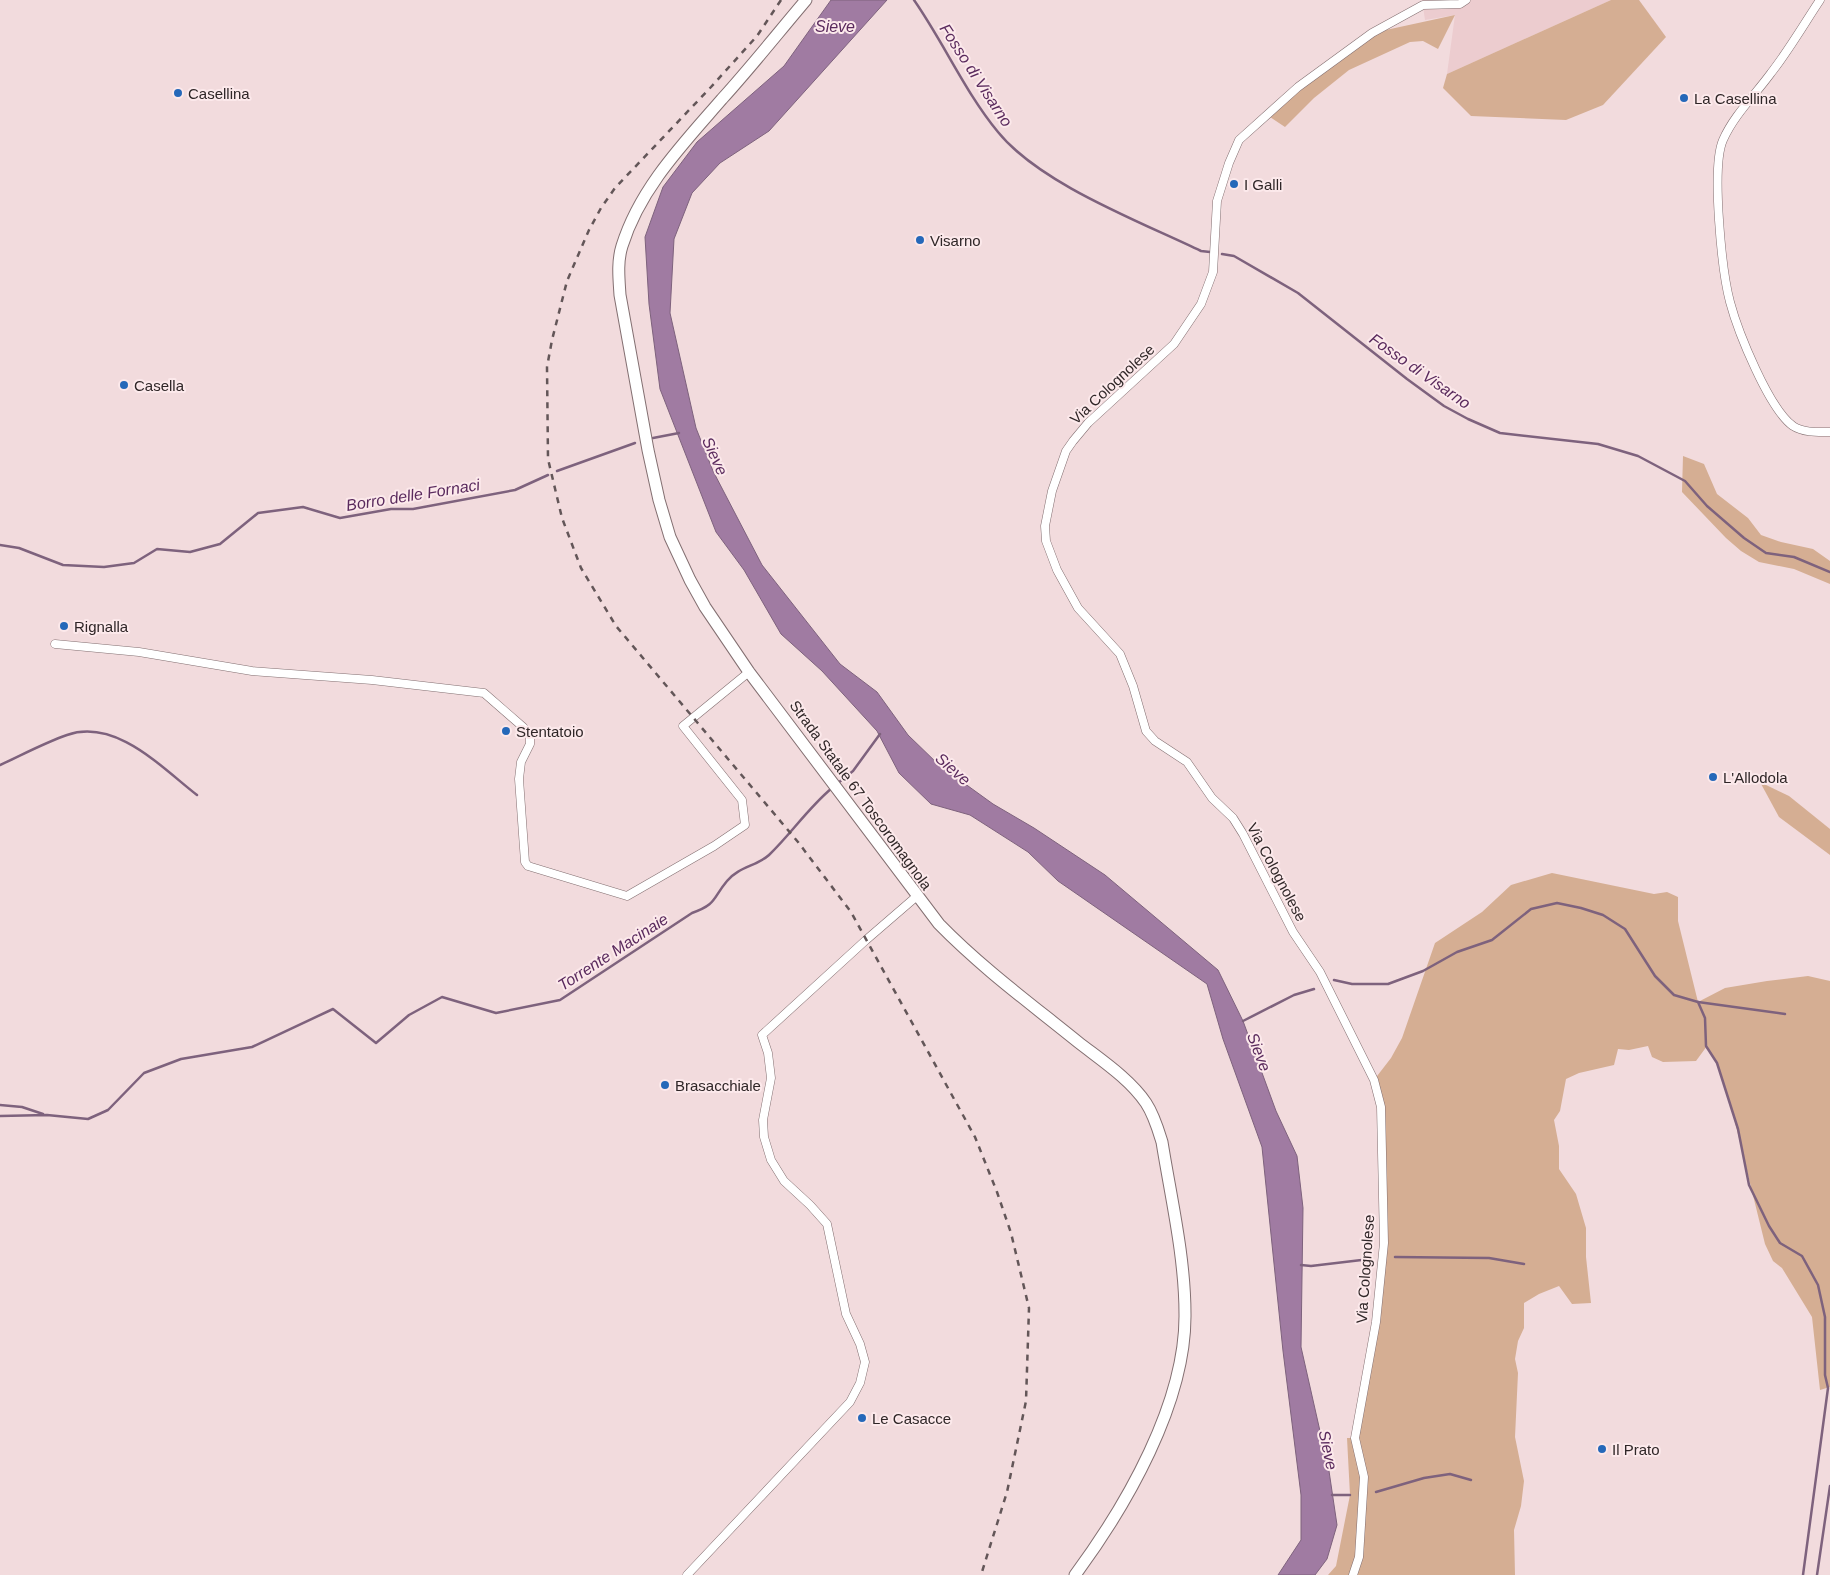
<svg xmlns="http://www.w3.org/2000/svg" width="1830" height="1575" font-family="Arial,sans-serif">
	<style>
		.built { fill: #eccccf }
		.green { fill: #d5ae93 }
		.water { fill: #a07ba2; stroke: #7e627d }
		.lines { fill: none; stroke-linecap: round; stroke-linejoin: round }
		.stream { stroke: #7e627d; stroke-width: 2.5 }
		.street-casing { stroke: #836f71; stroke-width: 9 }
		.primary-casing { stroke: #836f71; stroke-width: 13 }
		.street { stroke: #fff; stroke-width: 8 }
		.primary { stroke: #fff; stroke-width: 11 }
		.rail { stroke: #635658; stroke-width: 2.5; stroke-dasharray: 6 6; stroke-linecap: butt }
		.poi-dot { fill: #2568b9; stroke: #fce9eb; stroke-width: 2 }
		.labels { text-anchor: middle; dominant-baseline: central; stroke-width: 4; stroke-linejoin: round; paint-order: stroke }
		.poi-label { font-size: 15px; fill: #2f2627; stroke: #fce9eb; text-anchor: start }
		.street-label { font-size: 15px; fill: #2f2627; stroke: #fce9eb }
		.water-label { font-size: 16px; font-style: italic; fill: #5a2a5d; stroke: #fce9eb }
	</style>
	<rect width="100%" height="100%" fill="#f2dbdd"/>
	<path class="built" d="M1422,0H1611L1447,74L1455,15L1425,20Z"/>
	<g class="green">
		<path d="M1611,0H1639L1666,37L1603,105L1566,120L1471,116L1443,88L1447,74Z"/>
		<path d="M1455,15L1438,49L1423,41L1410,42L1349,70L1314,98L1285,127L1267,115L1372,33Z"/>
		<path d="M1683,456L1704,464L1717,494L1748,518L1761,535L1781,542L1813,549L1830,561V584L1794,569L1759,562L1741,551L1726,538L1682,492Z"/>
		<path d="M1760,782L1789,796L1830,829V855L1779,817Z"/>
		<path d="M1552,873L1654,894L1667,892L1678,897V921L1698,1002L1725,988L1767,981L1808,976L1830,981V1387L1820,1390L1812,1317L1782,1268L1773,1261L1765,1244L1732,1110L1717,1063L1707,1046L1696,1061L1663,1062L1652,1057L1648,1046L1629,1050L1618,1049L1614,1065L1579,1073L1566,1079L1560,1111L1554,1120L1559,1146V1169L1576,1194L1586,1228V1257L1591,1303L1572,1304L1559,1286L1539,1294L1524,1303V1328L1518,1341L1515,1359L1518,1373L1515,1437L1524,1481L1521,1506L1514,1530L1515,1575H1328L1336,1566L1350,1495L1347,1438H1355L1369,1358L1384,1243L1381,1107L1374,1080L1391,1058L1402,1038L1435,943L1482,912L1511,885Z"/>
	</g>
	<path class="water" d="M831,0H887L769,131L720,163L692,193L674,239L670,313L696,428L713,471L762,565L840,664L877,692L908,735L939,765L993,804L1034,828L1105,875L1218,970L1243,1021L1276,1111L1297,1156L1303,1208L1301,1347L1329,1471L1337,1525L1327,1559L1315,1575H1278L1301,1540V1495L1283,1351L1262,1147L1223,1039L1207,984L1058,881L1028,852L970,815L931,804L899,773L877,731L822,671L781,634L744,570L716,532L660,389L649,304L645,237L663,187L697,142L784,66Z"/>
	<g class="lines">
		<g class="stream">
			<path d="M914,0C944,43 965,92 998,132C1040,184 1141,222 1201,251L1210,252"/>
			<path d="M1222,254L1234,256L1298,293L1407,379L1444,406L1468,419L1500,433L1598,444L1638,456L1685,481L1707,506L1744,538L1766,553L1794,557L1830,572"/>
			<path d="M653,438L679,433"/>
			<path d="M557,471L635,443"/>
			<path d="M0,545L19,548L63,565L104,567L134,563L157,549L190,552L220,544L258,513L303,507L340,518L391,509H413L515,490L548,475"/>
			<path d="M0,765C22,755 44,743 67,735C116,718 162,768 197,795"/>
			<path d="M838,783L853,771L880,734"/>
			<path d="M1334,980L1352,984H1388L1423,971L1457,952L1492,940L1531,909L1557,903L1581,908L1603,915L1625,929L1655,976L1674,995L1698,1002L1705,1018L1706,1046L1717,1063L1738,1129L1749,1185L1769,1226L1780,1243L1802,1256L1818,1285L1825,1317V1375L1828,1388L1803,1575"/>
			<path d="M1698,1002L1785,1014"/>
			<path d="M1243,1021L1294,995L1314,989"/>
			<path d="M0,1105L22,1107L43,1114"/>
			<path d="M0,1116L47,1115L88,1119L108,1110L144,1073L181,1059L252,1047L333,1009L376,1043L409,1015L442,997L496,1013L560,1000L692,913C717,904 712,899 727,881C738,867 757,866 769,855C791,834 808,808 832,788"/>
			<path d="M1395,1257L1489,1258L1524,1264"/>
			<path d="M1301,1265L1311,1266L1370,1259"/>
			<path d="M1376,1492L1424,1478L1450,1474L1471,1480"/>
			<path d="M1332,1495H1350"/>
			<path d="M1817,1575L1830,1486"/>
		</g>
		<g class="street-casing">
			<g id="street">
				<path d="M1820,0C1804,24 1789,50 1771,73C1755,95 1734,115 1723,140C1711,167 1722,272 1730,302C1738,332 1769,409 1793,426C1804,433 1818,432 1830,432"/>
				<path d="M55,644L139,652L252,671L372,680L484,693L523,727L530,735V744L521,762L519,779L525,862L528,866L627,896L714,846L745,825L742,800L683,726L749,672"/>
				<path d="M687,1575L850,1402L860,1383L865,1362L860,1344L846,1314L827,1224L810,1205L784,1181L771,1160L764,1137L763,1120L771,1078L768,1053L762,1035L866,940L917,896"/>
				<path d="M1353,1575L1359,1557L1364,1477L1355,1438L1376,1322L1384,1243L1381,1107L1374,1080L1320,972L1293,932L1243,834L1233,818L1212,798L1187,762L1155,741L1146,731L1133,686L1120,654L1078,608L1057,570L1046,541L1045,526L1052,491L1066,451L1073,441L1088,423L1174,344L1201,304L1213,272L1217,201L1229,163L1239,140L1298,87L1372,33L1423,5L1460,4L1466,0"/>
			</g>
		</g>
		<g class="primary-casing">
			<path id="primary" d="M806,0C778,33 751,67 722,99C683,144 640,188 622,246C617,262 619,279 620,295L648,450L659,500L670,537L690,580L705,607L749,672L939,924C982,968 1031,1004 1078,1042C1101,1060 1130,1079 1146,1103C1154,1115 1158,1129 1162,1142C1171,1198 1185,1257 1185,1314C1186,1403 1126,1506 1075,1575"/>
		</g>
		<use href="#street" class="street"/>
		<use href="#primary" class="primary"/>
		<path class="rail" d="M781,0L757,36L711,87L615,188L601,208L589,230L567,281L552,340L547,367L548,459L562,518L581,568L616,626L798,842L851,912L975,1137L997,1192L1011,1233L1029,1308L1026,1401L1007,1492L981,1575"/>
	</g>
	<g class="poi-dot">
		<circle cx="178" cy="93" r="5"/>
		<circle cx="1684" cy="98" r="5"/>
		<circle cx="1234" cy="184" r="5"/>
		<circle cx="920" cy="240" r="5"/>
		<circle cx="124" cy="385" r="5"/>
		<circle cx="64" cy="626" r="5"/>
		<circle cx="506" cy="731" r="5"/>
		<circle cx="1713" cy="777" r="5"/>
		<circle cx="665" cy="1085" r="5"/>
		<circle cx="862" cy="1418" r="5"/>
		<circle cx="1602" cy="1449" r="5"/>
	</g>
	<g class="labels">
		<g class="poi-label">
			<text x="188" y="93">Casellina</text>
			<text x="1694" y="98">La Casellina</text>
			<text x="1244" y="184">I Galli</text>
			<text x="930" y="240">Visarno</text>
			<text x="134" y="385">Casella</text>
			<text x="74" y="626">Rignalla</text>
			<text x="516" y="731">Stentatoio</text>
			<text x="1723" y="777">L'Allodola</text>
			<text x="675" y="1085">Brasacchiale</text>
			<text x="872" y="1418">Le Casacce</text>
			<text x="1612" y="1449">Il Prato</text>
		</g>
		<g class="street-label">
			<text transform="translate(1112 384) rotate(-43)">Via Colognolese</text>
			<text transform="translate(861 795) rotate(54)">Strada Statale 67 Toscoromagnola</text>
			<text transform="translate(1277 872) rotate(62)">Via Colognolese</text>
			<text transform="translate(1365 1269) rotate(-86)">Via Colognolese</text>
		</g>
		<g class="water-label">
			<text x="835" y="26">Sieve</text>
			<text transform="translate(976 75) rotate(57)">Fosso di Visarno</text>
			<text transform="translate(1420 371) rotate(35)">Fosso di Visarno</text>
			<text transform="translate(715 456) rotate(66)">Sieve</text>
			<text transform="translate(413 495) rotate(-9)">Borro delle Fornaci</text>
			<text transform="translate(953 769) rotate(41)">Sieve</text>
			<text transform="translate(613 952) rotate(-33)">Torrente Macinaie</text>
			<text transform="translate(1259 1052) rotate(69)">Sieve</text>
			<text transform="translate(1328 1450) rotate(78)">Sieve</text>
		</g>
	</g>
</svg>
